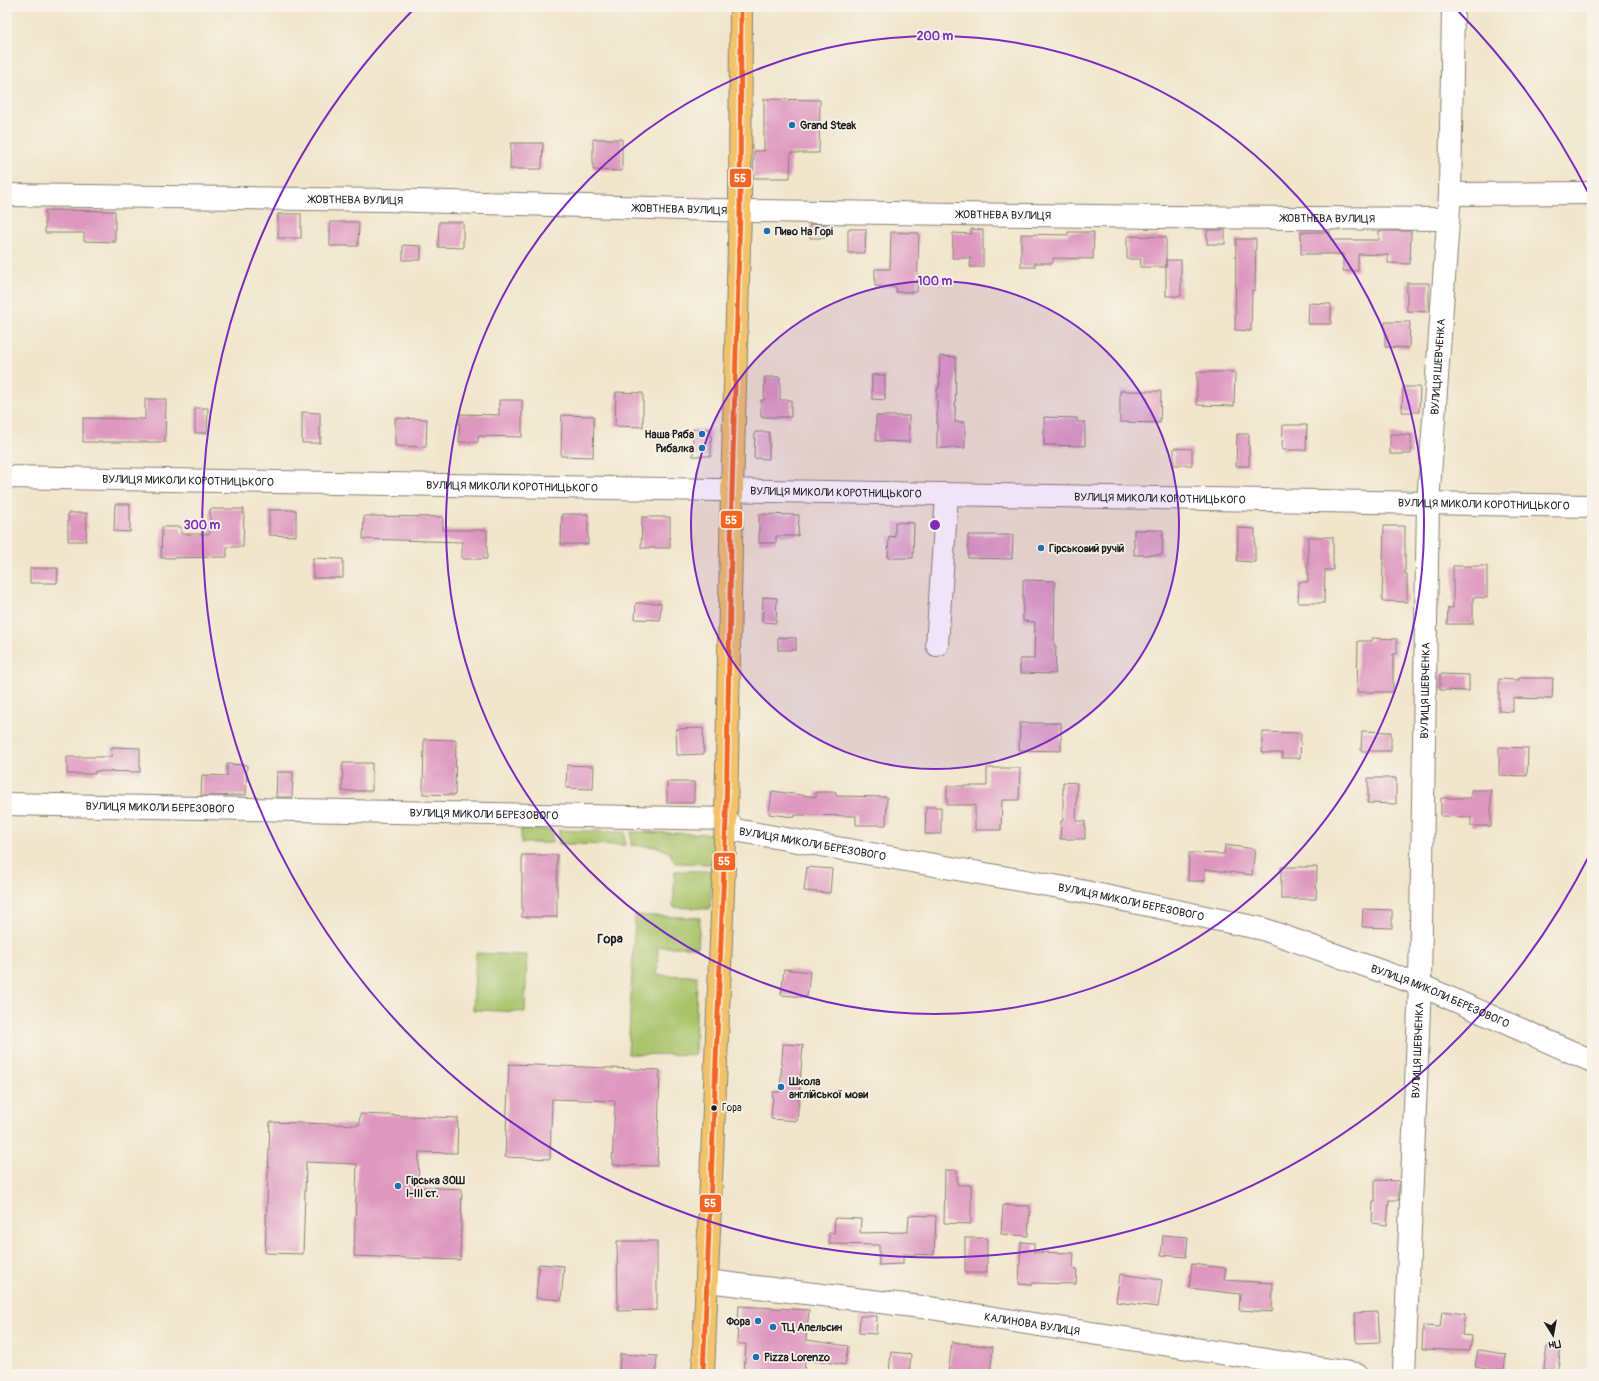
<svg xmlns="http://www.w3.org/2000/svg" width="1599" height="1381" font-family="Pangolin,sans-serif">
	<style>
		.green { fill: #a8c369; stroke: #627042 }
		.building { fill: #de98bf }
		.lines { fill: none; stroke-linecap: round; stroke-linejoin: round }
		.minor-casing { stroke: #868074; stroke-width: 24 }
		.major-casing { stroke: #868074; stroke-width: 24 }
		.minor { stroke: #fff; stroke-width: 22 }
		.major { stroke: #f2c36a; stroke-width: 22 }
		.bus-1-casing { stroke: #f7f3e8; stroke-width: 8 }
		.bus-1 { stroke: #f26522; stroke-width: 5 }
		.ring { fill: none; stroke: #7b2cbf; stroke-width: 2 }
		.poi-dot { fill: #1f6fb2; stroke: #f7f3e8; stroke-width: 1.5 }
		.bus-dot { fill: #1c1c1c; stroke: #f7f3e8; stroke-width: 1.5 }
		.labels { text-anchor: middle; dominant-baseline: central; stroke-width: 3.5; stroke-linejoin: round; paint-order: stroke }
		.bus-label { font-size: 10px; fill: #1c1c1c; stroke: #f7f3e8; text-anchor: start }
		.poi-label { font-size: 11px; font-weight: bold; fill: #1c1c1c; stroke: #f7f3e8; text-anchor: start }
		.street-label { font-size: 11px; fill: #1c1c1c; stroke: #f7f3e8 }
		.quarter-label { font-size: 13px; font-weight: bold; fill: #1c1c1c; stroke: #f7f3e8 }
		.centre { fill: #7b2cbf; stroke: #f7f3e8; stroke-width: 2 }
		.ring-label { font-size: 12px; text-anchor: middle; font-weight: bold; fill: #7b2cbf; stroke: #f7f3e8; stroke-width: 3.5; stroke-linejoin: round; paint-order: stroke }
		.line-badge { stroke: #f7f3e8; stroke-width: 1.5 }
		.badge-label { font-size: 11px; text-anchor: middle; font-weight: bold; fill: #fff }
	</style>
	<rect width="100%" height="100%" fill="#f7f3e8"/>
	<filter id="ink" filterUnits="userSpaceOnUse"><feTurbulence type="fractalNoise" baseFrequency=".025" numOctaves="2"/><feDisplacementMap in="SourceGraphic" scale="8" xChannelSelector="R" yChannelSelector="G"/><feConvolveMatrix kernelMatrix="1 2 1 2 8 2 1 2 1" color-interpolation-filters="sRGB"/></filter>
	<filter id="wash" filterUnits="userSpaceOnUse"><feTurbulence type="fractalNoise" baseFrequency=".012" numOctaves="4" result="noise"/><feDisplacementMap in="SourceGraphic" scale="16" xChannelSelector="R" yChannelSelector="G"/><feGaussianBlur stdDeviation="0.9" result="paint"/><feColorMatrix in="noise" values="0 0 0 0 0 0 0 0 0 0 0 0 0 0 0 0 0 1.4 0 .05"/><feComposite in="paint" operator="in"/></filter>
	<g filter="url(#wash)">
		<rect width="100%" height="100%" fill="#f1e5cb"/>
		<g class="green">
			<path d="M521,829L552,830V843H521Z"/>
			<path d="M559,830L625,832V845L559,844Z"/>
			<path d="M631,832L713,834L712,864L675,863L669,852L658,847L631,845Z"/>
			<path d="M675,871H712L710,909L673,907Z"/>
			<path d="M635,915L700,918L698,947H658L657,975L697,976L695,1055L628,1054Z"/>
			<path d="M476,953L527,955L525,1012L473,1010Z"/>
		</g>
		<g id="blocks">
			<g class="building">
				<path d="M764,99L820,100L819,153H791L790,178H753L754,151H764Z"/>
				<path d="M593,139H622V171L593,170Z"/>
				<path d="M511,143H543L542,169H510Z"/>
				<path d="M45,210L115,211V242L84,241V233H45Z"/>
				<rect x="278" y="214" width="23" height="24"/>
				<path d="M330,222H359L358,246H330Z"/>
				<path d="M439,222H463V248L438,247Z"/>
				<path d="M810,224L826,225V238H810Z"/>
				<path d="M848,229H866L865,253H848Z"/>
				<path d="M971,229L983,230V267H970L971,258H952L953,233L971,234Z"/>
				<rect x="1207" y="230" width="18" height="14"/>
				<path d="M1379,231H1411L1410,264L1388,263V255L1358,254V271H1343V254H1301V232H1330V240H1379Z"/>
				<path d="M891,232L919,233L917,292H896V287L875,286V269H890Z"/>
				<path d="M1068,232H1094L1093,259L1053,258V263H1035V267H1021V234L1068,235Z"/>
				<path d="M1127,236L1166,237V267H1140L1141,259H1127Z"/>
				<path d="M1236,239H1256L1255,290H1252L1251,331L1235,330Z"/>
				<path d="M403,245L421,246V260H403Z"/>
				<rect x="1166" y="260" width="15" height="36"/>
				<path d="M1407,283H1429V312L1407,311Z"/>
				<path d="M1309,303L1331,304V324H1308Z"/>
				<path d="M1385,322H1410L1409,348L1385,347Z"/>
				<path d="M940,356L956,357L955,422H965V448H937V388H939Z"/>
				<path d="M1197,372H1235L1234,406L1197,405Z"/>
				<path d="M872,375H885V400L872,399Z"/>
				<path d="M765,377H780V400H791V417H761V400H764Z"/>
				<path d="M1403,387H1420L1419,412H1402Z"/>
				<path d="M1120,391H1161L1160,423L1120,422Z"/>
				<path d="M616,392L643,393V427L615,426Z"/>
				<path d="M145,399H166L165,442H83V418L145,419Z"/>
				<path d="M499,400H522V437L478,436V442H459L460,414L499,415Z"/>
				<path d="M195,408H208L207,433H195Z"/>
				<path d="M302,412L320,413V443H302Z"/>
				<path d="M562,415L594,416L593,457L561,456Z"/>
				<path d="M876,416H909V442L876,441Z"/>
				<path d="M1044,417L1077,418V422H1085V446L1044,445Z"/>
				<path d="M395,418L427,419L426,447L395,446Z"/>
				<path d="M1283,425H1307L1306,450H1282Z"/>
				<rect x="693" y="429" width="18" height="27"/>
				<path d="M755,432H769V459L754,458Z"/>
				<path d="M1237,434H1249V466H1236Z"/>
				<path d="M1390,434L1411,435V454H1390Z"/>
				<path d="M1174,448L1192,449V465H1174Z"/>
				<path d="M115,504H130V532L114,531Z"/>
				<path d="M210,509H244L243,547H227V557L161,558L162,527H181V534H210Z"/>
				<path d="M269,510H296V536L269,535Z"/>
				<path d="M68,513H87L86,541H68Z"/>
				<path d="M562,514H588V544H561Z"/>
				<path d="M759,514L799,515L798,536H776V543H759Z"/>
				<path d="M364,516L443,517V530H487V559H462V542L363,539Z"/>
				<path d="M642,517H670V548H641Z"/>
				<path d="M895,522L914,523L913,558H888L889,536L895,537Z"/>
				<path d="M1384,526H1405V574H1407V602L1382,601Z"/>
				<path d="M1238,528L1255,529V562L1237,561Z"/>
				<path d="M1134,530H1163L1162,555H1134Z"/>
				<path d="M968,535H1013L1012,559L968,558Z"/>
				<path d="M1308,537H1333V570H1325L1324,603H1298L1299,582H1308Z"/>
				<path d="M313,558L343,559V578H313Z"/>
				<path d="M1453,566H1487V598L1473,597V624H1447L1448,608H1453Z"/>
				<path d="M30,568H58L57,583H30Z"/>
				<path d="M1023,580L1055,581L1054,646H1056L1055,674L1020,673V659H1034L1035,622L1023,621Z"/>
				<path d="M763,597L777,598L776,623L762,622Z"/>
				<path d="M636,603H661L660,620L635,619Z"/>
				<path d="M778,637L796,638V650H778Z"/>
				<path d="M1372,638L1397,639V654H1393V692H1357L1358,641H1372Z"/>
				<path d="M1440,674L1469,675V691L1440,690Z"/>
				<path d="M1519,678H1553L1552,699L1513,698V712L1499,711V679L1519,680Z"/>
				<path d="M1020,723H1061V751L1019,750Z"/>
				<path d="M703,728L704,754L677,755L676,729Z"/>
				<path d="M1362,731L1391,732V751H1361Z"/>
				<path d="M1262,732L1301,733L1300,758H1282V753H1262Z"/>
				<path d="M424,739L456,740L455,795L423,794Z"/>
				<path d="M112,747L140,748V772L95,771V774H67V757H111Z"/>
				<path d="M1499,747L1528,748L1527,776L1499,775Z"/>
				<path d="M343,763H372V791H342Z"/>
				<path d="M227,764L247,765L246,795L201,796L202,775L227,776Z"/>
				<path d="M567,765L594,766L593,789L566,788Z"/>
				<path d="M987,768H1020L1019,800H1002L1001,830H975V805H947V786H987Z"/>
				<path d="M277,772H293L292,797H276Z"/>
				<path d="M1368,778H1396V804L1368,803Z"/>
				<rect x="667" y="782" width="27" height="21"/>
				<path d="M1063,782L1077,783L1076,821H1085V839H1060L1061,821H1063Z"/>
				<path d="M1471,790H1491V826H1471V817L1441,816V798H1471Z"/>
				<path d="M772,791L816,797V792H836V796L887,797L886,825H856V816L795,815V817L769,814Z"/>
				<path d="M926,807H941V834H925Z"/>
				<path d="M1225,845L1255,849L1252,875L1205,869V881H1188L1189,853L1224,854Z"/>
				<rect x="522" y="855" width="35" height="62"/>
				<path d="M807,867L832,869L830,893L804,891Z"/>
				<path d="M1281,867H1317L1316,899H1281Z"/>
				<path d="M1363,909L1392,910V928L1362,927Z"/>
				<path d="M784,969L810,972L807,997L781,995Z"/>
				<path d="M783,1044L803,1045L797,1121L771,1119L773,1092H780Z"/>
				<path d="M509,1064L660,1070L657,1166L612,1165L615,1101L552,1099L550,1159L505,1157Z"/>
				<path d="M360,1114L458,1118L457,1153L419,1152L418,1187L462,1189L460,1260L354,1256L357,1164L306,1162L303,1254L265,1253L270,1122L359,1125Z"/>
				<path d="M945,1170H957V1185H971V1224L944,1223Z"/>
				<path d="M1375,1180L1399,1181V1200H1389L1387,1225L1372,1223L1373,1202H1375Z"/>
				<path d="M1003,1205L1030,1206L1028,1236L1001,1234Z"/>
				<path d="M909,1215L936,1216L934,1255L903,1254V1264L879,1265V1245L829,1244V1233H834L835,1218L861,1219L860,1233L908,1232Z"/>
				<path d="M1163,1235L1188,1237L1186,1257L1161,1255Z"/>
				<rect x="965" y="1238" width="22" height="35"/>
				<path d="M617,1241H657V1310L618,1311Z"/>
				<path d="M1021,1242L1034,1243V1252L1074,1253L1073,1268L1077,1269L1076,1284L1032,1283V1285L1019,1284Z"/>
				<path d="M539,1264L564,1266L561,1300L536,1298Z"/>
				<path d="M1192,1264L1226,1268L1224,1280L1273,1283L1272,1312L1239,1310L1240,1294L1189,1288Z"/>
				<path d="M1120,1274L1162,1280L1158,1307L1116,1302Z"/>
				<path d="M739,1306L809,1310L806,1340L848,1346L845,1365L805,1359L804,1374H744L746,1344H737Z"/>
				<path d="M1442,1311L1465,1314L1462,1335L1472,1336L1470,1351L1422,1349L1423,1326L1440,1327Z"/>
				<path d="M1378,1312L1380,1342L1356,1343L1355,1313Z"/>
				<path d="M860,1316H877L876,1334L859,1333Z"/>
				<path d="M952,1342L993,1347L990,1374H948Z"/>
				<path d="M1547,1346L1561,1348L1557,1374H1543Z"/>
				<path d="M1478,1350L1506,1354L1504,1371L1475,1366Z"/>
				<path d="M891,1352L911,1354L909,1374H889Z"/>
				<path d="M620,1354L657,1356L656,1374H619Z"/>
			</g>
		</g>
	</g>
	<g filter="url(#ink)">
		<use href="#blocks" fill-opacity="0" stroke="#868074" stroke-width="1"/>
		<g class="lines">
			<g class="minor-casing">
				<g id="minor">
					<path d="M1450,194L1592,193"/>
					<path id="s1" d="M7,195L385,200L749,211L1161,217L1448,219"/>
					<path id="s2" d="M7,477L1592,506"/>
					<path d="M937,645L947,495"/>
					<path id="s3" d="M7,804L726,819L735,830L1071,889L1263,929L1420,985L1592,1061"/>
					<path id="s4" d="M707,1281L930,1308L1357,1374"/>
					<path id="s5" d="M1404,1374L1420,985L1428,503L1450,194L1453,7"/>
				</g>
			</g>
			<g class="major-casing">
				<path id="major" d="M703,1374L726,819L732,491L740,211L741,7"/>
			</g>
			<use href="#minor" class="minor"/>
			<use href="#major" class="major"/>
			<g class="bus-1-casing">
				<path id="bus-1" d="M703,1374L726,819L732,491L740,211L741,7"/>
			</g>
			<use href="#bus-1" class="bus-1"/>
		</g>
	</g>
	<circle cx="935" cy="525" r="244" fill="#7b2cbf" fill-opacity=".12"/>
	<g class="ring">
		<circle cx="935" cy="525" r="244"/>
		<circle cx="935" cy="525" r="489"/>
		<path d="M1591 852A733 733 0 1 1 412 11M1458 11A733 733 0 0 1 1591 198"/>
	</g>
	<g class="poi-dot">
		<circle cx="792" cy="125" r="4"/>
		<circle cx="767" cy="231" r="4"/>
		<circle cx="702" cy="434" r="4"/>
		<circle cx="702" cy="448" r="4"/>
		<circle cx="1041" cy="548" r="4"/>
		<circle cx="781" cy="1087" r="4"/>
		<circle cx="398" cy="1186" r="4"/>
		<circle cx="758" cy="1321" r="4"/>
		<circle cx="773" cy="1327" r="4"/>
		<circle cx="756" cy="1357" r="4"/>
	</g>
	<circle class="bus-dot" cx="714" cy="1108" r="3.5"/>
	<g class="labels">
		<g class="bus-label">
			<text x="722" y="1108">Гора</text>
		</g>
		<g class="poi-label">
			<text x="800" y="125">Grand Steak</text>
			<text x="775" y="231">Пиво На Горі</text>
			<text x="694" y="434" text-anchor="end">Наша Ряба</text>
			<text x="694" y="448" text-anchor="end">Рибалка</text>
			<text x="1049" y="548">Гірськовий ручій</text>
			<text x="789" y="1081">Школа<tspan x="789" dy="13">англійської мови</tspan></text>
			<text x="406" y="1180">Гірська ЗОШ<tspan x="406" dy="13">І-ІІІ ст.</tspan></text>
			<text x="750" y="1321" text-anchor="end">Фора</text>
			<text x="781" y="1327">ТЦ Апельсин</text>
			<text x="764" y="1357">Pizza Lorenzo</text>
		</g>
		<g class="street-label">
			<text stroke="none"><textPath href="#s1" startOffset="349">ЖОВТНЕВА ВУЛИЦЯ</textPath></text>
			<text stroke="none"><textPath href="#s1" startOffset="673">ЖОВТНЕВА ВУЛИЦЯ</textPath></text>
			<text stroke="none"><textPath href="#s1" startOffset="997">ЖОВТНЕВА ВУЛИЦЯ</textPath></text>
			<text stroke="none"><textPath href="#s1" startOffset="1321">ЖОВТНЕВА ВУЛИЦЯ</textPath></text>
			<text stroke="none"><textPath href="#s5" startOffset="1008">ВУЛИЦЯ ШЕВЧЕНКА</textPath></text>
			<text stroke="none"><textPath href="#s2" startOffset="181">ВУЛИЦЯ МИКОЛИ КОРОТНИЦЬКОГО</textPath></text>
			<text stroke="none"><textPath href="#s2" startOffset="505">ВУЛИЦЯ МИКОЛИ КОРОТНИЦЬКОГО</textPath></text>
			<text stroke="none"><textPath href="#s2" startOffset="829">ВУЛИЦЯ МИКОЛИ КОРОТНИЦЬКОГО</textPath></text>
			<text stroke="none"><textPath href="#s2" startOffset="1153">ВУЛИЦЯ МИКОЛИ КОРОТНИЦЬКОГО</textPath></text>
			<text stroke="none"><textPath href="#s2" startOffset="1477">ВУЛИЦЯ МИКОЛИ КОРОТНИЦЬКОГО</textPath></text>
			<text stroke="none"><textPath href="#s5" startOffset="684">ВУЛИЦЯ ШЕВЧЕНКА</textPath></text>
			<text stroke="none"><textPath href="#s3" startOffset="153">ВУЛИЦЯ МИКОЛИ БЕРЕЗОВОГО</textPath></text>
			<text stroke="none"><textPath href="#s3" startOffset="477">ВУЛИЦЯ МИКОЛИ БЕРЕЗОВОГО</textPath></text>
			<text stroke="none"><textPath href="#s3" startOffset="812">ВУЛИЦЯ МИКОЛИ БЕРЕЗОВОГО</textPath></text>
			<text stroke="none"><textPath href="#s3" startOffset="1136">ВУЛИЦЯ МИКОЛИ БЕРЕЗОВОГО</textPath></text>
			<text stroke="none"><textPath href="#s3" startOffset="1460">ВУЛИЦЯ МИКОЛИ БЕРЕЗОВОГО</textPath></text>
			<text stroke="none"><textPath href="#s5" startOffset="324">ВУЛИЦЯ ШЕВЧЕНКА</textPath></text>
			<text stroke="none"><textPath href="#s4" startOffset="328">КАЛИНОВА ВУЛИЦЯ</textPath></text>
		</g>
		<g class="quarter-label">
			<text x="610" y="939">Гора</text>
		</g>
	</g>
	<circle cx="935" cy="525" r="6" class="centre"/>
	<g class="ring-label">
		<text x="935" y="40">200 m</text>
		<text x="935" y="285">100 m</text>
		<text x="202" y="529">300 m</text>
	</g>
	<g class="line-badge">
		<rect x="729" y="168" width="23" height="20" rx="4" fill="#f26522"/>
		<rect x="720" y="510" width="23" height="19" rx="4" fill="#f26522"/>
		<rect x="713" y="852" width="23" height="19" rx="4" fill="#f26522"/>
		<rect x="699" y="1194" width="23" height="19" rx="4" fill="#f26522"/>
	</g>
	<g class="badge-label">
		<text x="740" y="182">55</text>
		<text x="731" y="524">55</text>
		<text x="724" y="865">55</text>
		<text x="710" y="1207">55</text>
	</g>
	<rect width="1599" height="1381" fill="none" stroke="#f7f3e8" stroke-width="24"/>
	<g transform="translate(1553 1335) rotate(169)" stroke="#f7f3e8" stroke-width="3" paint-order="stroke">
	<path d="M0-3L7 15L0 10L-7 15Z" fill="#1c1c1c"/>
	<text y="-6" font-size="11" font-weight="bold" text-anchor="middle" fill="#1c1c1c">Пн</text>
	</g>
</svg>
